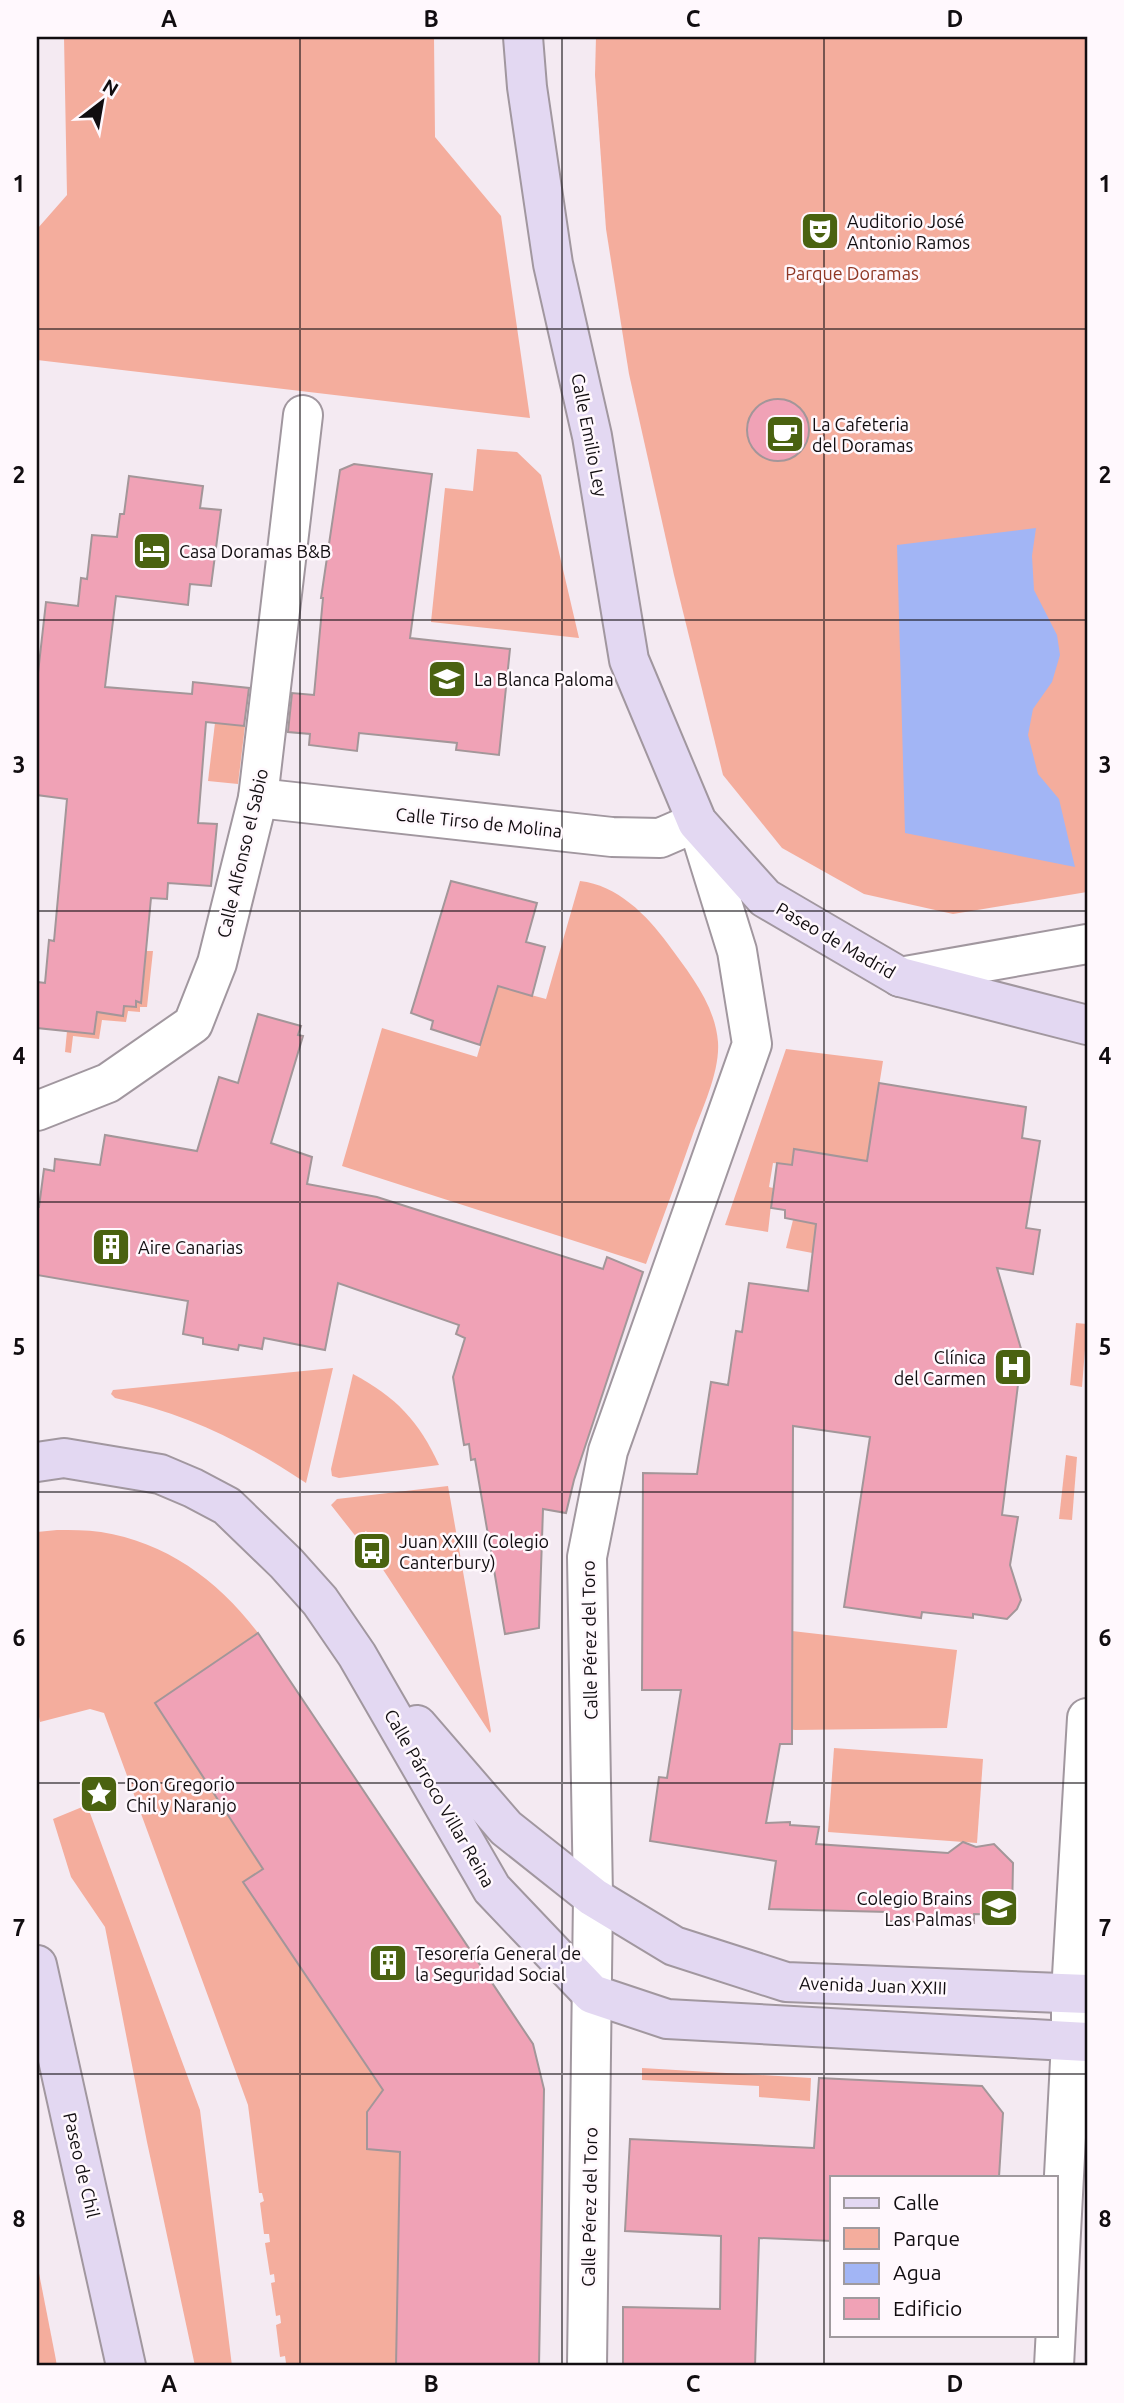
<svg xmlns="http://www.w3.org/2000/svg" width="1124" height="2403" font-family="Ubuntu,sans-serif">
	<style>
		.green { fill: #f4ad9d }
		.water { fill: #a2b5f5 }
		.building { fill: #f0a2b6; stroke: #a39699; stroke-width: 2 }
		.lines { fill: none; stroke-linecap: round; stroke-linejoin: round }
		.street-casing { stroke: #a1979f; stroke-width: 42 }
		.secondary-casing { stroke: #a1979f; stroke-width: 42 }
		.street { stroke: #fff; stroke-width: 38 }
		.secondary { stroke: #e3d8f2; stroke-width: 38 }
		.grid { fill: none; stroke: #110d10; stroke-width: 2; stroke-opacity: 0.55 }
		.labels { text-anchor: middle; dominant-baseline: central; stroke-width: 5; stroke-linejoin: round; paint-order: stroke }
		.poi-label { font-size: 18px; fill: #110d10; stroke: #fff8fd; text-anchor: start }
		.park-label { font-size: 18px; fill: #8f3724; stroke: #fff8fd }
		.street-label { font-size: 18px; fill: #110d10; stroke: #fff8fd }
		.neatline { fill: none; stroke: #110d10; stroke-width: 2.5 }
		.grid-label { font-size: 23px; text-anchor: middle; font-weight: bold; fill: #110d10 }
	</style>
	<rect width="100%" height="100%" fill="#f4eaf2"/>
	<g class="green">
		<path d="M64,37H434L435,137L501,216L530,418L37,360L38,228L67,195Z"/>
		<path d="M596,37H1087V892L953,914L864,894L782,848L723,775L674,575L629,374L606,229L595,75Z"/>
		<path d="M477,449L517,452L541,475L579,638L431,622L445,488L473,491Z"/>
		<path d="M215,723L245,726L238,784L208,781Z"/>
		<path d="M580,881C617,885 647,915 668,944C689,973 715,1004 718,1042C720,1071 703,1107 693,1134C678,1177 662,1220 646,1264L342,1166L382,1028L477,1057L498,986L546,999Z"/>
		<path d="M146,951H153L147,1007H140V1012L128,1011L126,1022L102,1020L99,1039L73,1036L71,1053L65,1052L67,1031L94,1034L97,1012L123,1016L124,1006L135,1007L136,1001L141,1002Z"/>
		<path d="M786,1049L883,1061L876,1105L899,1109L844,1259L786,1248L793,1220L816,1224L850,1158L794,1149L792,1165L773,1163L769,1187L773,1188L768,1232L725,1225Z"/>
		<path d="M1076,1323L1087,1324L1082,1387L1070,1385Z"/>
		<path d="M333,1368L306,1483C244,1442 187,1414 115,1398L111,1394L113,1390Z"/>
		<path d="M353,1374C396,1397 419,1421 439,1465L339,1478L332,1476L331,1469Z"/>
		<path d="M1066,1455L1077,1457L1072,1520L1059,1519Z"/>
		<path d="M448,1486L491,1731L490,1733L382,1568L390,1562L366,1531L357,1538L331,1505L337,1499Z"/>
		<path d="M57,1530C71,1530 86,1530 101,1532C166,1542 219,1581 258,1633L155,1703L263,1869L387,2096C360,2105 367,2125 368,2149L400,2152L396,2366H281V2364L286,2363L285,2356L280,2357L276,2325L281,2323L280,2315L276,2316L271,2283L275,2282L274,2274L270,2275L265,2243L270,2242L269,2234H264L260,2203L264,2201L262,2193H259L248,2105L104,1713L90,1709L40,1722L37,1706V1532Z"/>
		<path d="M792,1631L957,1650L947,1728L795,1730L742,1721Z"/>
		<path d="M834,1748L983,1759L977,1843L828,1832Z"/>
		<path d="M87,1805L200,2110L232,2366H195L147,2142L105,1927L71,1877L53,1819Z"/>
		<path d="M642,2068L811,2078L810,2101L759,2097V2086L642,2080Z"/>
		<path d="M37,2263L55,2355L57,2366H37Z"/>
	</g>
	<path class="water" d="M1036,528L1032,556L1034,590L1057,635L1060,655L1052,682L1033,709L1028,735L1038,774L1059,799L1075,867L905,833L897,545Z"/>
	<g class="building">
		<circle cx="778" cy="430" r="31"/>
		<path d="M354,464L432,474L410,638L510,649L499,755L456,750L457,743L359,733L357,751L309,745L310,734L288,732L292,693L314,695L323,598H321L340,470Z"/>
		<path d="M129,476L203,486L200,508L221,510L211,586L190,584L188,605L116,596L105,687L192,694L193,682L249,688L244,726L206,722L198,823L217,824L211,886L168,883L167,899L151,898L141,1003L136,1001V1007L124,1006L123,1016L97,1012L94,1034L37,1028V982L45,983L49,940L54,941L67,799L37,795V682L46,602L78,606L81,578L87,579L92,535L117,537L120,514H124Z"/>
		<path d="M451,881L537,903L526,942L545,947L532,996L498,986L480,1045L431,1029L433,1021L411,1013Z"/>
		<path d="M258,1014L301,1026L298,1035L303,1036L271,1143L312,1157L307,1184L377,1197L603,1269L607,1257L643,1272L574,1480L566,1513L543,1509L539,1628L505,1634L475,1459L471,1460L469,1444L464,1445L453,1377L465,1338L456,1334L459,1325L338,1283L325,1350L264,1338L262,1349L239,1345L238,1350L203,1344V1338L183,1334L188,1301L37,1275V1207H39L44,1169L54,1171L55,1159L100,1165L105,1135L197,1151L219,1077L238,1083Z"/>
		<path d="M879,1083L1026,1107L1022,1138L1040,1141L1026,1228L1040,1230L1033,1274L997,1268L1022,1352L1002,1515L1018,1517L1010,1565L1021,1600L1017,1609L1007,1619L973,1614V1618L922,1612L921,1618L844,1607L870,1437L793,1426L792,1744H780L766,1823L790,1822V1825L819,1827L816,1844L948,1853L963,1842L976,1847L994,1844L1013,1863L1012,1915L974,1914V1923L888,1921L889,1912L769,1909L776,1861L650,1841L659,1777L667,1778L681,1690H642L643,1473L697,1474L711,1382L728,1385L736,1331L742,1332L749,1283L808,1291L816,1224L785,1218V1210L771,1208L777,1163L792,1165L794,1149L867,1161Z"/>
		<path d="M258,1633L533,2044L544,2089L539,2366H396L400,2152L367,2149V2112L383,2090L243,1882L263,1869L155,1703Z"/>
		<path d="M819,2078L982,2086L1003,2113L999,2177H832V2241L759,2238L755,2366H623V2307L720,2309L721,2236L625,2231L630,2139L814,2148Z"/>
	</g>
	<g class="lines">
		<g class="street-casing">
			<g id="street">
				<path d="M258,798L612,837L660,838L697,822L737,951L752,1044L608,1451L587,1557L593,1897L587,2366"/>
				<path d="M900,977L1087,944"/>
				<path d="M37,1111L108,1083L193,1024L217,963L258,798L303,415"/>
				<path d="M1054,2366L1071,2042V1993L1087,1718"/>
			</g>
		</g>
		<g class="secondary-casing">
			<g id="secondary">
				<path d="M523,37L527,87L553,264L592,436L629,660L697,822L765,898L900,977L1087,1025"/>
				<path d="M37,1462L64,1458L160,1474L193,1488L227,1506L286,1563L320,1601L357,1655L492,1889L592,1994L667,2019L1087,2042"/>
				<path d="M417,1725L506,1828L593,1897L674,1946L786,1982L1087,1994"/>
				<path d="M37,1965L126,2366"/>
			</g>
		</g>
		<use href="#street" class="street"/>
		<use href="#secondary" class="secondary"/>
	</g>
	<path class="grid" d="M300,37V2366M562,37V2366M824,37V2366M37,329H1087M37,620H1087M37,911H1087M37,1202H1087M37,1492H1087M37,1783H1087M37,2074H1087"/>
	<defs>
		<g id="theatre-square" transform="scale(2.0125)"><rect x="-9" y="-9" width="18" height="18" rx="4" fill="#4a6210" stroke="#fff8fd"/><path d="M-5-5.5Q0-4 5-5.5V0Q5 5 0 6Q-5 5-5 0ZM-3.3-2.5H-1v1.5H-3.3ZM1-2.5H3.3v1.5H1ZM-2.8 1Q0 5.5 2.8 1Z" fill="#fff"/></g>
		<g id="cafe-square" transform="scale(2.0125)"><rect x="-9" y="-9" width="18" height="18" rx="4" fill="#4a6210" stroke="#fff8fd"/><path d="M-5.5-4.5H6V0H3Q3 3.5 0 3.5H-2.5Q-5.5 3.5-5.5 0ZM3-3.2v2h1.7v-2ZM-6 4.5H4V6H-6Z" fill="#fff"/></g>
		<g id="hotel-square" transform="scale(2.0125)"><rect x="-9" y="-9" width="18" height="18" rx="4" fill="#4a6210" stroke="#fff8fd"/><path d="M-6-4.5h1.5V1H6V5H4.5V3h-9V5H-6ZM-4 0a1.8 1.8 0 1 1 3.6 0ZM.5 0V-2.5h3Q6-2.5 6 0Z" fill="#fff"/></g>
		<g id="school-square" transform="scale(2.0125)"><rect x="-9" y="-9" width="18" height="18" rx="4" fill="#4a6210" stroke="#fff8fd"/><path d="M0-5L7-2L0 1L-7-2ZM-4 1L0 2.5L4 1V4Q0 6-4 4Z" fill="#fff"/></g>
		<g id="building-square" transform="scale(2.0125)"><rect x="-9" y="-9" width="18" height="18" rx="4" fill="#4a6210" stroke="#fff8fd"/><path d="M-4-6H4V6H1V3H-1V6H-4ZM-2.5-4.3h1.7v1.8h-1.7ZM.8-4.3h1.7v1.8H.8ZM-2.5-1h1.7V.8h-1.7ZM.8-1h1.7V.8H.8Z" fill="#fff"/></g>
		<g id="hospital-square" transform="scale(2.0125)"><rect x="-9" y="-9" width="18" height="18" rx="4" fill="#4a6210" stroke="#fff8fd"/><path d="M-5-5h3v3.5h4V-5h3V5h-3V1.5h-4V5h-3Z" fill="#fff"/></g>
		<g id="bus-square" transform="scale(2.0125)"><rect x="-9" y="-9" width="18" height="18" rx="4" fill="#4a6210" stroke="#fff8fd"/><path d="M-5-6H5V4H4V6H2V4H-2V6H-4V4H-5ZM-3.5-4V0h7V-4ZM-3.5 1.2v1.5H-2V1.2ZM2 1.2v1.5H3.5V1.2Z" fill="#fff"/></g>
		<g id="sight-square" transform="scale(2.0125)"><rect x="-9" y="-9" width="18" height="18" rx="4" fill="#4a6210" stroke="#fff8fd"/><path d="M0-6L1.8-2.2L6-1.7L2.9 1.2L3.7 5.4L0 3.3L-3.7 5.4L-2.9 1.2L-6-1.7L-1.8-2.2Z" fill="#fff"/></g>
	</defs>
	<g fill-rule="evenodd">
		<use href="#theatre-square" x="820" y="231"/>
		<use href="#cafe-square" x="785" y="434"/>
		<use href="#hotel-square" x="152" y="551"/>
		<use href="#school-square" x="447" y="679"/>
		<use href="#building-square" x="111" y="1247"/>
		<use href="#hospital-square" x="1013" y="1367"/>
		<use href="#bus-square" x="372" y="1551"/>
		<use href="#sight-square" x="99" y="1794"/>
		<use href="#school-square" x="999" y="1908"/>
		<use href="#building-square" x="388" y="1963"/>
	</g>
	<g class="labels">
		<g class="poi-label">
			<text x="847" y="221">Auditorio José<tspan x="847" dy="21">Antonio Ramos</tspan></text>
			<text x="812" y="424">La Cafeteria<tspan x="812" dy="21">del Doramas</tspan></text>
			<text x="179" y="551">Casa Doramas B&amp;B</text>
			<text x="474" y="679">La Blanca Paloma</text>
			<text x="138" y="1247">Aire Canarias</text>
			<text x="986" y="1357" text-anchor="end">Clínica<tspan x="986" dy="21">del Carmen</tspan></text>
			<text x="399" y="1541">Juan XXIII (Colegio<tspan x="399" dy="21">Canterbury)</tspan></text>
			<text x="126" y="1784">Don Gregorio<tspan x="126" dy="21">Chil y Naranjo</tspan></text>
			<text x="972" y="1898" text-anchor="end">Colegio Brains<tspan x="972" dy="21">Las Palmas</tspan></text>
			<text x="415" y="1953">Tesorería General de<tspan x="415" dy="21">la Seguridad Social</tspan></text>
		</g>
		<g class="park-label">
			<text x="852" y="273">Parque Doramas</text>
		</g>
		<g class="street-label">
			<text transform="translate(590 435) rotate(79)">Calle Emilio Ley</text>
			<text transform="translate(479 822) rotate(6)">Calle Tirso de Molina</text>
			<text transform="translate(242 853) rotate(-77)">Calle Alfonso el Sabio</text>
			<text transform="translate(836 940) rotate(30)">Paseo de Madrid</text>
			<text transform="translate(589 1640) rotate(-91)">Calle Pérez del Toro</text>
			<text transform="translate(440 1798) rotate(60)">Calle Párroco Villar Reina</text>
			<text transform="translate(873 1985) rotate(2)">Avenida Juan XXIII</text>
			<text transform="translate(82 2165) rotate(77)">Paseo de Chil</text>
			<text transform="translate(589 2207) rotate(-89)">Calle Pérez del Toro</text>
		</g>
	</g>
	<rect width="1124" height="2403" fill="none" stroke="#fff8fd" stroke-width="77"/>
	<rect x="830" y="2176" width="228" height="161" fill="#fff8fd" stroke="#a09a9e" stroke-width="2"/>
	<rect x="844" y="2198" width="35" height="10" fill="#e3d8f2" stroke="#a09a9e" stroke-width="2"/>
	<text x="893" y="2210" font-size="21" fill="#110d10">Calle</text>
	<rect x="844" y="2228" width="35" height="21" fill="#f4ad9d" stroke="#a09a9e" stroke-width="2"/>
	<text x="893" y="2246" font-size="21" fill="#110d10">Parque</text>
	<rect x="844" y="2263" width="35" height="21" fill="#a2b5f5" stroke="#a09a9e" stroke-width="2"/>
	<text x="893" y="2280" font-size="21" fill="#110d10">Agua</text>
	<rect x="844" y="2298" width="35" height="21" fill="#f0a2b6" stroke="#a09a9e" stroke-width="2"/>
	<text x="893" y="2316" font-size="21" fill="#110d10">Edificio</text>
	<g transform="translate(102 102) rotate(31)" stroke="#fff8fd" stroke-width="5" paint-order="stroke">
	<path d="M0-5L12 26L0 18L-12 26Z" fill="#110d10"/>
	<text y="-10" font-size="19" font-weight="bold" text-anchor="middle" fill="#110d10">N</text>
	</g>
	<rect x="38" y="38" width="1048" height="2326" class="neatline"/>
	<g class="grid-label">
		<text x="169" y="27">A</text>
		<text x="431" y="27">B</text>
		<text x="693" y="27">C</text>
		<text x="955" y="27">D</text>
		<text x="19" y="192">1</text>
		<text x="1105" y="192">1</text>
		<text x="19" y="483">2</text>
		<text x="1105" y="483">2</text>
		<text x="19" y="773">3</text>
		<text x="1105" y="773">3</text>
		<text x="19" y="1064">4</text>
		<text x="1105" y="1064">4</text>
		<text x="19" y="1355">5</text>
		<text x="1105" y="1355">5</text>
		<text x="19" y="1646">6</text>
		<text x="1105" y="1646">6</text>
		<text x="19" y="1936">7</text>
		<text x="1105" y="1936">7</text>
		<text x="19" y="2227">8</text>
		<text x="1105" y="2227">8</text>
		<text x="169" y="2392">A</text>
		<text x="431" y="2392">B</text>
		<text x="693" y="2392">C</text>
		<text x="955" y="2392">D</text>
	</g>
</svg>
